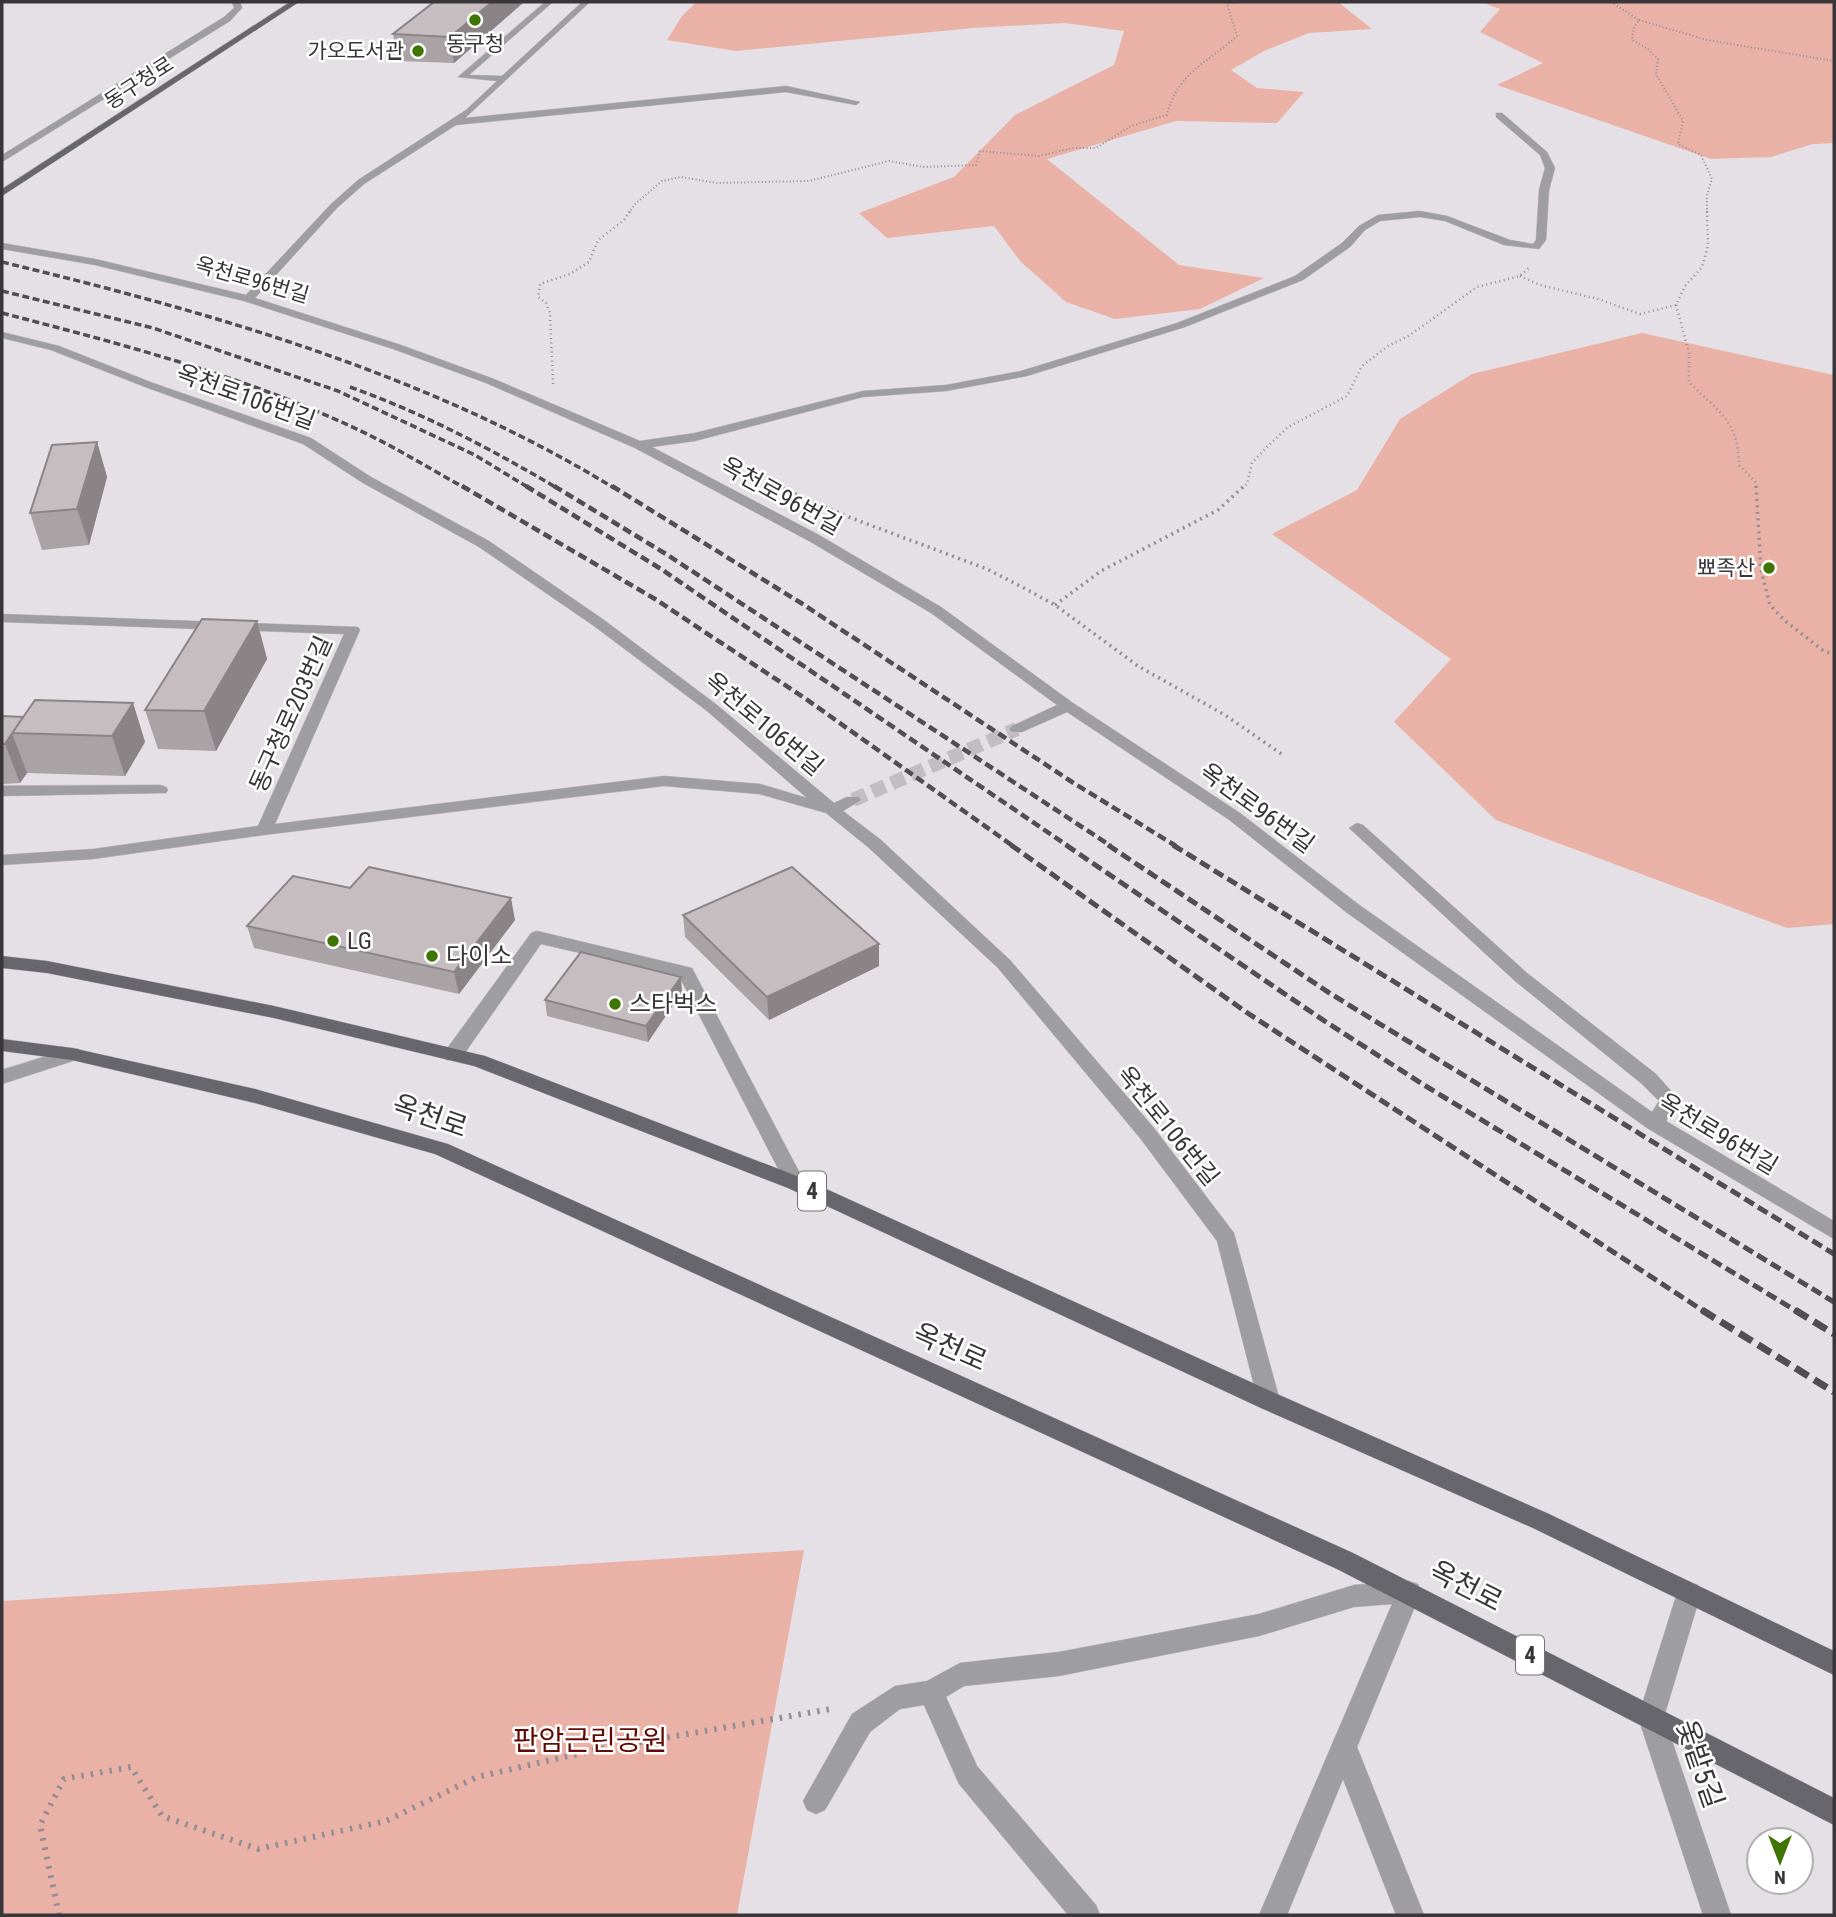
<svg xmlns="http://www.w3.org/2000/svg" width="1836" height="1917" font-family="'Roboto Condensed','Noto Sans KR',sans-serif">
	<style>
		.green { fill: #eab2a7 }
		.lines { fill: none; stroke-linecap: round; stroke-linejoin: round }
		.minor-tunnel { stroke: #c2bdc3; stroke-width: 14; stroke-dasharray: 14 7; stroke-linecap: butt }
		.minor-casing { stroke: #c2bdc3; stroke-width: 1 }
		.major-casing { stroke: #c2bdc3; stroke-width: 1 }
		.path-far3 { stroke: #928d93; stroke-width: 2; stroke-dasharray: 1 2.5; stroke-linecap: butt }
		.path-far2 { stroke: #928d93; stroke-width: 2.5; stroke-dasharray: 1 3.5; stroke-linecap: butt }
		.path-far1 { stroke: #928d93; stroke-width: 3.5; stroke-dasharray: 2 4.5; stroke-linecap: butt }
		.path { stroke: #928d93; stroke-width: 6; stroke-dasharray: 2.5 7; stroke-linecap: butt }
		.minor { fill: #9e9ea1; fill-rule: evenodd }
		.major { fill: #66666c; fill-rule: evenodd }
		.rail-far3 { stroke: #504e51; stroke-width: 3.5; stroke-dasharray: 7 3.5; stroke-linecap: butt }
		.rail-far2 { stroke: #504e51; stroke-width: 4.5; stroke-dasharray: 9 4.5; stroke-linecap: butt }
		.rail-far1 { stroke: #504e51; stroke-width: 5; stroke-dasharray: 11 5; stroke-linecap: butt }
		.rail { stroke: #504e51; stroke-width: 7; stroke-dasharray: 15 7; stroke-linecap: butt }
		.wall { fill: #aaa3a5 }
		.shaded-wall { fill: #8b8486 }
		.building { fill: #c6bdc0; stroke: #8b8486; stroke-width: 2 }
		.poi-dot { fill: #3f7503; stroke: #fff; stroke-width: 2.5 }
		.labels { text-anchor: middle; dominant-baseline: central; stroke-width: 5; stroke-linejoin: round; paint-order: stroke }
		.far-poi-label { font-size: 21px; fill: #383639; stroke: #fff; text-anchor: end }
		.far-street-label { font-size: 21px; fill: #383639; stroke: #fff }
		.shield { fill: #fff; stroke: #747274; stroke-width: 2 }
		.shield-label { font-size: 23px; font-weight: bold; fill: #383639 }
		.street-label { font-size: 24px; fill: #383639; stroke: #fff }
		.poi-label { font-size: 24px; fill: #383639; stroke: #fff; text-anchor: start }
		.near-street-label { font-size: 28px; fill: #383639; stroke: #fff }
		.near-park-label { font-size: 28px; fill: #610b04; stroke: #fff }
	</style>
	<rect width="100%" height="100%" fill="#e5dfe6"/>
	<g class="green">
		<path d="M696,2H1338L1372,29L1309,33L1264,51L1231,70L1257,88L1304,92L1277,123L1176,121L1047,159L1179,265L1264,278L1200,309L1115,319L1066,302L1020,261L994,226L887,238L859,213L954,177L1015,115L1114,65L1124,31L1065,23L973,28L736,51L667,40L682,16Z"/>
		<path d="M1481,2H1834V143L1813,144L1771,157L1711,159L1497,85L1543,63L1480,32L1500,9Z"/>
		<path d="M1642,333L1834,375V924L1787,928L1496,820L1394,722L1451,659L1272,534L1357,490L1400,419L1472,374Z"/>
		<path d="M804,1550L737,1915H2V1601Z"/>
	</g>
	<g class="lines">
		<path class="minor-tunnel" d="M853,800L1017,729"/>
		<g class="minor-casing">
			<g id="minor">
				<path d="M232,2H240L242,8L230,21L2,162V155L224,17L234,8Z"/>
				<path d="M545,2H553L469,75L502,76L582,2H590L465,118L786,86L860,102L856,105L786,92L456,125L364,184L337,208L255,298L401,345L494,379L640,441L695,433L863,391L946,385L1021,371L1177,323L1295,276L1342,243L1359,226L1378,215L1420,211L1447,216L1510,240L1533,244L1536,240L1539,190L1545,168L1540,155L1496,117V113H1502L1547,152L1555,168L1549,190L1546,240L1539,249L1504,245L1445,221L1420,217L1380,221L1365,230L1350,247L1303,280L1185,327L1027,376L946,391L863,397L695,441L652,447L819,535L941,607L1073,703L1240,813L1358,904L1652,1112L1659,1101L1642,1084L1515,981L1349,828L1357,823L1363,825L1527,973L1656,1074L1679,1100L1666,1121L1834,1221V1239L1647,1128L1346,912L1228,819L1067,712L1022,732H1012L1009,729L1012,726L1057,705L931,613L809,541L635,448L486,383L393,349L244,301L95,265L2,249V243L95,259L246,295L331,204L358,180L466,110L497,81L458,77Z"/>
				<path d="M2,332L59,346L153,383L311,438L371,477L489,541L604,620L717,705L834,803L847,797H859L861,800L843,811L881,840L1010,960L1154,1128L1234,1233L1280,1401L1277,1408L1269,1410L1261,1408L1258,1401L1217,1241L1140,1138L998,968L869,848L826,813L759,794L664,786L264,835L93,859L2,865V855L93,849L258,826L344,634L2,622V614L358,627L360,630L275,824L664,776L760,784L807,798L707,711L594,626L479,547L363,483L303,444L145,387L51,350L2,338Z"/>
				<path d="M160,785L166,787L168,790L166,793L2,796V786Z"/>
				<path d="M537,931L692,968L805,1183L802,1188L795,1190L788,1188L679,976L541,944L460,1060H446L444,1055L446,1050L531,933Z"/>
				<path d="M72,1048L79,1049L81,1054L79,1059L2,1084V1070Z"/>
				<path d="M1409,1581L1418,1584L1421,1592L1357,1747L1424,1915H1396L1343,1779L1287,1915H1259L1392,1604L1354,1607L1259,1636L1059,1676L964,1686L946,1697L977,1766L1096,1905L1100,1915H1068L959,1784L924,1705L900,1709L870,1732L825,1810L816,1814L807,1810L803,1801L852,1714L895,1686L927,1681L960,1663L1059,1652L1259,1614L1354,1585Z"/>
				<path d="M1689,1582L1698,1585L1701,1593L1664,1717L1731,1915H1703L1638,1717L1677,1593L1680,1585Z"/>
			</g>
		</g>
		<g class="major-casing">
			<g id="major">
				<path d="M290,2H299L2,196V189Z"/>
				<path d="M2,956L47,961L274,1006L485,1056L802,1178L1277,1394L1549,1514L1834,1651V1675L1533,1528L1261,1408L788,1188L474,1066L274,1018L47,973L2,968Z"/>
				<path d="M2,1039L72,1048L255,1089L448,1144L1353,1553L1834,1798V1825L1337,1569L435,1154L255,1103L72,1060L2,1051Z"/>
			</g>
		</g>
		<g class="path-far3">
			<path d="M1611,2L1639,20L1633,29L1632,40L1648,49L1658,59L1656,74L1683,121L1678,144L1701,155L1712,179L1707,195V213"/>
			<path d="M1639,20L1707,40L1834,61"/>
			<path d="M629,213L635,204L662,181L681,177L717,183L809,181L889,161L923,167L976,165L980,151L1039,156L1073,148H1096L1131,126L1167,115C1177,73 1207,63 1237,36L1227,4L1237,2"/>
		</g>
		<g class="path-far2">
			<path d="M1520,276L1540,285L1598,299L1640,314L1676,305L1685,286L1702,267L1708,246L1707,211"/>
			<path d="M1676,305L1689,353V382C1718,412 1738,419 1739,465L1756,483V488"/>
			<path d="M553,384L550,313L546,303L538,297L540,284L570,274L589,262L598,240L624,220L630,211"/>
			<path d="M774,485L781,488"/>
			<path d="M1242,488L1247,484L1252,463L1270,444L1288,427L1347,396L1362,366L1388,346L1410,335L1477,287L1520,276L1530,267"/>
		</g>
		<g class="path-far1">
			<path d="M777,486L846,516L987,569L1024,588L1055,605L1138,666L1225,715L1283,755"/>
			<path d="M1756,486L1761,570L1770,605L1785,621L1825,652L1834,654"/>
			<path d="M1055,605L1101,571L1218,510L1244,486"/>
		</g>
		<path class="path" d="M59,1915L40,1825L64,1779L131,1767L162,1816L258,1849L386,1821L477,1777L595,1750L831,1709"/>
		<use href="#minor" class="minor"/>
		<use href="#major" class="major"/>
		<g class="rail-far3">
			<path d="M2,262C213,313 428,374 614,488"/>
			<path d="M2,291L153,328L338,391L475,455L529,488"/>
			<path d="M2,313C125,345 252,378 367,434C400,450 432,470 465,488"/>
			<path d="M350,387C423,413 491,449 557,488"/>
		</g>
		<g class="rail-far2">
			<path d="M462,486L655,599L806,699L1013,846"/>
			<path d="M526,486L661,569L1068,846"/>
			<path d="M554,486L666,554L1111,846"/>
			<path d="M612,486L801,603L1072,782L1176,846"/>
		</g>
		<g class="rail-far1">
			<path d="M1011,845L1246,1012L1705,1312"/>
			<path d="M1066,845L1326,1022L1424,1085L1798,1312"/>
			<path d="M1108,845L1331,994L1834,1302"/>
			<path d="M1173,845L1834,1254"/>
		</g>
		<g class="rail">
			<path d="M1702,1310L1834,1392"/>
			<path d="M1795,1310L1834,1334"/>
		</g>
	</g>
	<g class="wall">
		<path d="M524,2L454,63L398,61L393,34Z"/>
		<path d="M97,442L107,477L89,545L42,550L30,513Z"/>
		<path d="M257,621L267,659L216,751L158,749L145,710Z"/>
		<path d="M133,703L145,742L125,776L27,773L20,783L2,784V716L23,717Z"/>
		<path d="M350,888L515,920L459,994L254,948L247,926Z"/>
		<path d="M683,915L879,944V966L769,1020L685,937Z"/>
		<path d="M682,992L648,1042L547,1016L545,1000Z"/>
	</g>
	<g class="shaded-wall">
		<path d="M492,2H524L454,63L450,37Z"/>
		<path d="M97,442L107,477L89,545L77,509Z"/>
		<path d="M257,621L267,659L216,751L204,711Z"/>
		<path d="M133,703L145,742L125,776L112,736Z"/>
		<path d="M12,733L27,773L20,783L5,744Z"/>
		<path d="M511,898L515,920L459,994L454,972Z"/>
		<path d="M879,944V966L769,1020L767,997Z"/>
		<path d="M681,977L682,992L648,1042L646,1026Z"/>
	</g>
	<g class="building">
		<path d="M434,2H492L450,37L393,34Z"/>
		<path d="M97,442L77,509L30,513L52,445Z"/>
		<path d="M202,619L257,621L204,711L145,710Z"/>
		<path d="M35,700L133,703L112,736L12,733Z"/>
		<path d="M2,716L23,717L5,744H2Z"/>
		<path d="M369,867L511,898L454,972L247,926L293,876L350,888Z"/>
		<path d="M792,867L879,944L767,997L683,915Z"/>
		<path d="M581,952L681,977L646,1026L545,1000Z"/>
	</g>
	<g class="poi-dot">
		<circle cx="475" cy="20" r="7"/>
		<circle cx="418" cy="51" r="7"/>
		<circle cx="1769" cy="568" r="7"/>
		<circle cx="333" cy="941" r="7"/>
		<circle cx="432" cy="956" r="7"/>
		<circle cx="615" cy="1004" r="7"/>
	</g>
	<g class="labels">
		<g class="far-poi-label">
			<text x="475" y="44" text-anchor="middle">동구청</text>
			<text x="404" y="51">가오도서관</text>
			<text x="1755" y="568">뾰족산</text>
		</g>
		<g class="far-street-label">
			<text transform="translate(139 83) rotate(-33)">동구청로</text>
			<text transform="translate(252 280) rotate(16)">옥천로96번길</text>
		</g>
		<g class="shield">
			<rect x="798" y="1171.5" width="28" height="39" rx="5"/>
			<rect x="1516" y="1635.5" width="28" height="39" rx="5"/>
		</g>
		<g class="shield-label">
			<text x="812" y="1191">4</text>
			<text x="1530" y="1655">4</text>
		</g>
		<g class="street-label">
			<text transform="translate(246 397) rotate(20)">옥천로106번길</text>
			<text transform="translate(781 496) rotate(29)">옥천로96번길</text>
			<text transform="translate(291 714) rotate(-66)">동구청로203번길</text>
			<text transform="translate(764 724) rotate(40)">옥천로106번길</text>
			<text transform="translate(1257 808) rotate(36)">옥천로96번길</text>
			<text transform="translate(1168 1126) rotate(51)">옥천로106번길</text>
			<text transform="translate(1718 1134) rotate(31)">옥천로96번길</text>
		</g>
		<g class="poi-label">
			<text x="347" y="941">LG</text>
			<text x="446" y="956">다이소</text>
			<text x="629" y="1004">스타벅스</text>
		</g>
		<g class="near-street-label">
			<text transform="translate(430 1116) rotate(19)">옥천로</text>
			<text transform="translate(950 1347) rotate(24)">옥천로</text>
			<text transform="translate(1466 1586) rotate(27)">옥천로</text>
			<text transform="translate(1700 1764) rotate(71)">옻밭5길</text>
		</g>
		<g class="near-park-label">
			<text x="590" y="1740">판암근린공원</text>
		</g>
	</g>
	<rect width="1836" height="1917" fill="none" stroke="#383639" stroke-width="7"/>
	<g transform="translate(1780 1861) rotate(180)"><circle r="33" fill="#ffffff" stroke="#afafb0" stroke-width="2"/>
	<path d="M0-5L12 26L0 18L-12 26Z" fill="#3f7503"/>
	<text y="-10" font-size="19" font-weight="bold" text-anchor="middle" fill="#383639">N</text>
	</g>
</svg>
